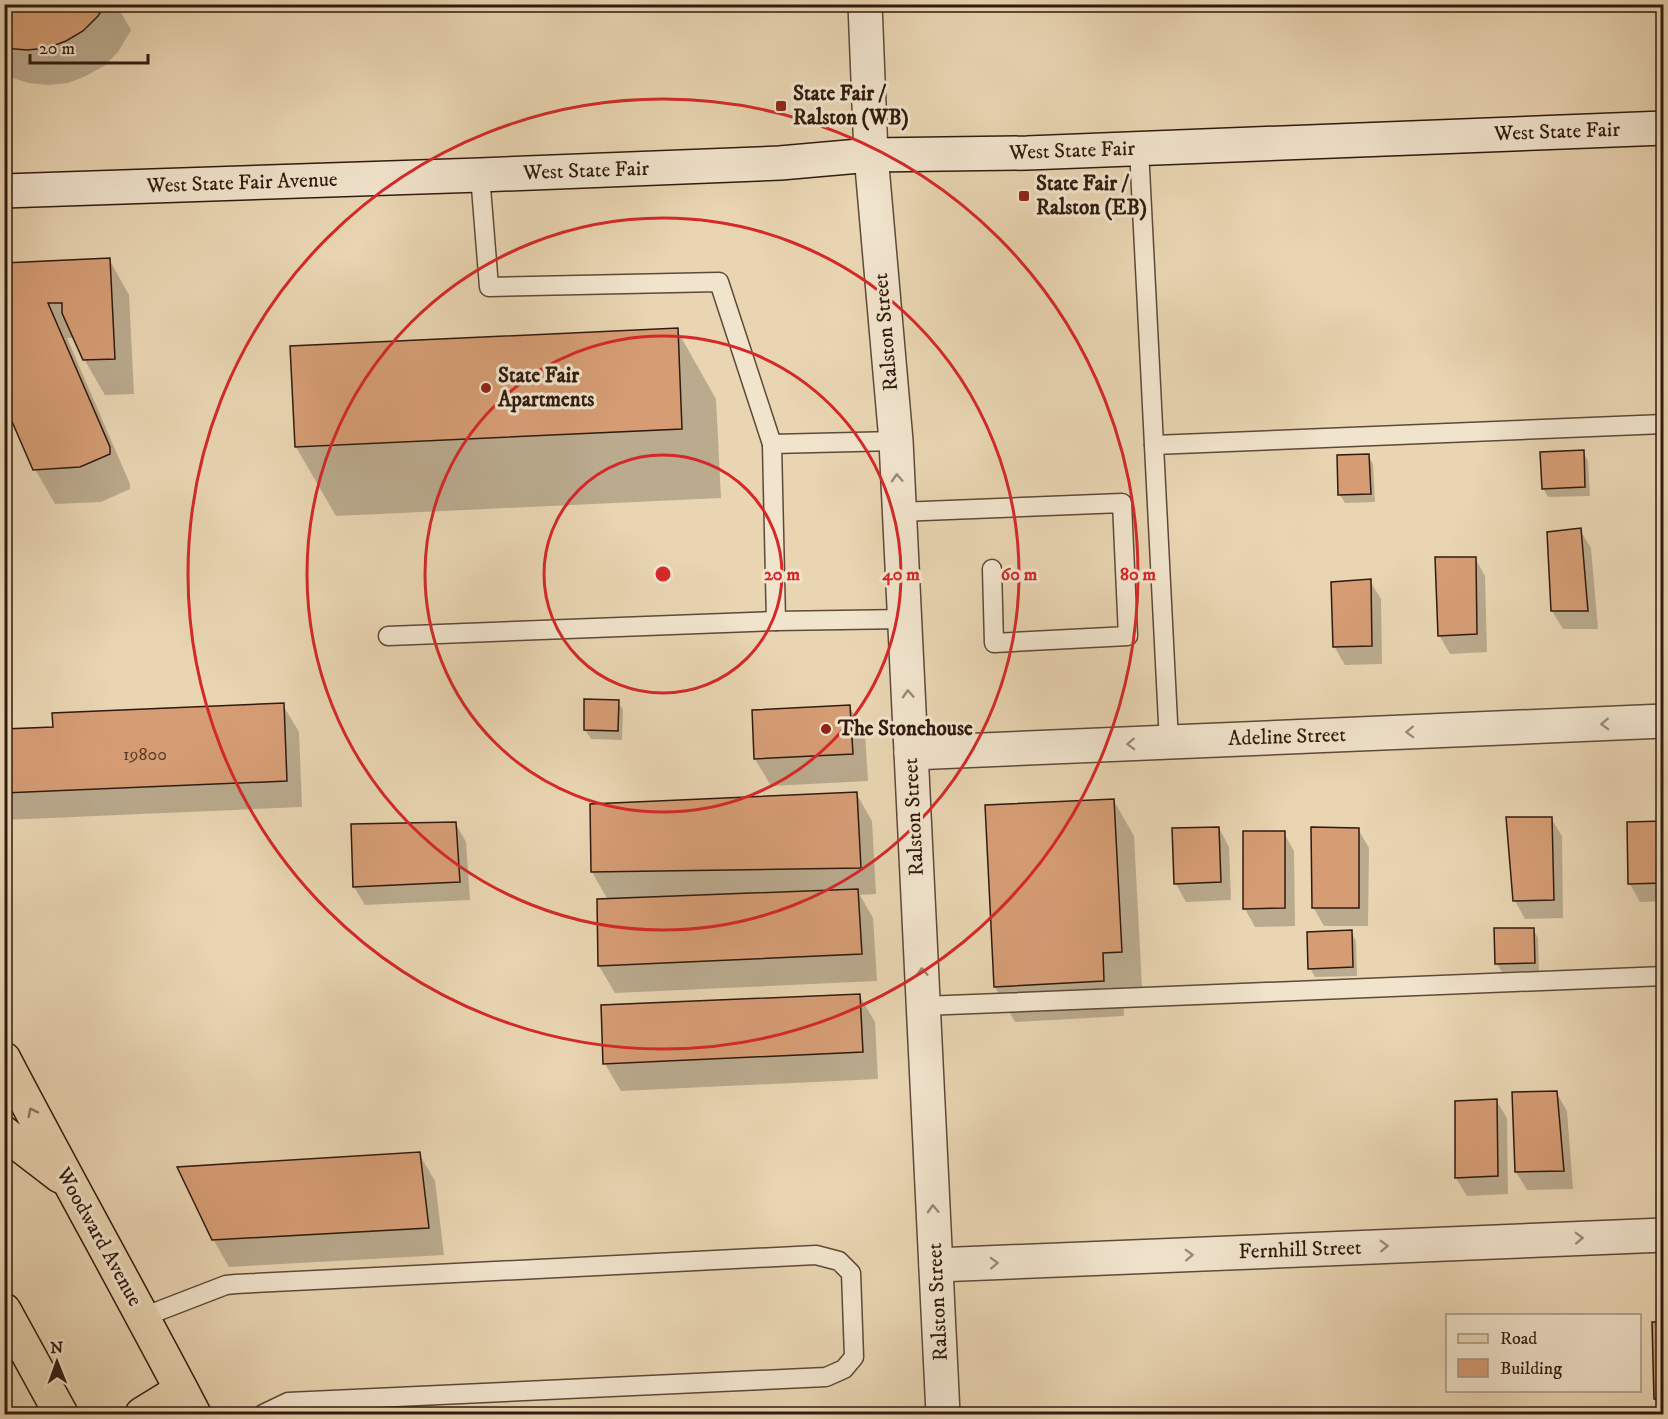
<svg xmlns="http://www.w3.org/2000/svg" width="1668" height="1419" font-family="'IM FELL DW Pica',serif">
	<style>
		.shadow { fill: #0003 }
		.building { fill: #d69d75; stroke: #301a0f; stroke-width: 1.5 }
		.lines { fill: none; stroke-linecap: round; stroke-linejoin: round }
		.lane-casing { stroke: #5e4938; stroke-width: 21 }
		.street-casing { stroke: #5e4938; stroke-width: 36 }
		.secondary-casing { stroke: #301a0f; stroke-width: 36 }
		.primary-casing { stroke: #301a0f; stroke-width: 36 }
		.lane { stroke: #f1e4cd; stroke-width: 18 }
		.street { stroke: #f1e4cd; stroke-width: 33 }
		.secondary { stroke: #f1e4cd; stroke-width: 33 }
		.primary { stroke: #e9d5b2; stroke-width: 33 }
		.oneway { stroke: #9a8978 }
		.oneway2 { stroke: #8c7860 }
		.ring { fill: none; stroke: #d62828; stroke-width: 3 }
		.poi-dot { fill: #8f2418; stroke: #f1e4cd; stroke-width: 2 }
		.labels { text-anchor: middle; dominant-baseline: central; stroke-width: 6; stroke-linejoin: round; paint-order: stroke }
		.number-label { font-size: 18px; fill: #5a3b28 }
		.poi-label { font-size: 21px; font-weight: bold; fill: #301a0f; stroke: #f1e4cd; text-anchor: start }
		.street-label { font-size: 21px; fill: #301a0f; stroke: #f1e4cd }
		.centre { fill: #d62828; stroke: #f1e4cd; stroke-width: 3 }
		.ring-label { font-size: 18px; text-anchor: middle; font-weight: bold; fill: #d62828; stroke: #f1e4cd; stroke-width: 6; stroke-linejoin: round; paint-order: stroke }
	</style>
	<rect width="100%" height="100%" fill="#e9d5b2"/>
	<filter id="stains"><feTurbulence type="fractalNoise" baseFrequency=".00333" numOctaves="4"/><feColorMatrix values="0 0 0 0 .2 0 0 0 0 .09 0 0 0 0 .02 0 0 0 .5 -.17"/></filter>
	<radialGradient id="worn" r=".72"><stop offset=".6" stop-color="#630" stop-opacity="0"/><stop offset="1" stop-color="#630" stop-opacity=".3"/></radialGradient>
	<g class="shadow">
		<path d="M4,4H116L131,30L118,52L104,66L86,76L68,83L48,85L28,83L4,75Z"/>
		<path d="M109,259L129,295L134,394L105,395L84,359L75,338H67L130,484V489L101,502L55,504L35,469L4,264Z"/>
		<path d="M677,330L716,399L721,498L336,516L296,447Z"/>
		<path d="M1583,452L1588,461L1590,496L1548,497L1543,488Z"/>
		<path d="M1368,455L1373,464L1375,502L1345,503L1340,495Z"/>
		<path d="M1580,530L1591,548L1598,629H1563L1552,611Z"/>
		<path d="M1475,558L1485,576L1487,652L1450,654L1439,635Z"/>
		<path d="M1370,581L1381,599L1382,664L1345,665L1334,646Z"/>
		<path d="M586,701L618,702L623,710L622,740L591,739L585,730Z"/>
		<path d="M283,705L299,732L302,807L4,820V730L54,728Z"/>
		<path d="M849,706L865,734L868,781L771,786L755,759Z"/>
		<path d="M856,793L872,821L876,894L860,895L873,918L877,981L615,993L599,966L598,900H608L592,872Z"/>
		<path d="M1114,801L1134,836L1142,987L1123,988L1124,1016L1015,1022L995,987Z"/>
		<path d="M1551,818L1562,836L1563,918L1525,919L1515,901Z"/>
		<path d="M1629,823H1664V901L1640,902L1630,884Z"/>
		<path d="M456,824L466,842L470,900L365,905L354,887Z"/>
		<path d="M1219,828L1229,847L1231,900L1186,902L1176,884L1174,830Z"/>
		<path d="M1358,829L1369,848L1368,926H1324L1313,907Z"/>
		<path d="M1284,833L1294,851L1295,926L1255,927L1245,909Z"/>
		<path d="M1533,929L1538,938L1539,971L1502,972L1497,964Z"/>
		<path d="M1351,932L1356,941L1357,976L1315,977L1310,968Z"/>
		<path d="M859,995L875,1022L878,1079L621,1091L605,1064Z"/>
		<path d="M1556,1092L1567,1111L1573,1189L1527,1190L1516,1172Z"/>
		<path d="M1496,1100L1507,1118L1508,1194L1467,1196L1456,1178V1102Z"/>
		<path d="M419,1154L435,1181L444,1255L229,1267L213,1239Z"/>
		<path d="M1664,1323V1413L1655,1399Z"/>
	</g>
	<g class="building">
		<path d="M4,4H106L98,16L83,31L66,41L47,48L27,50L4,48Z"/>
		<path d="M110,258L115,359L83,360L62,313V303H48L110,447V454L80,467L33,470L4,403V263Z"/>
		<path d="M678,328L682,429L295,447L290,346Z"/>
		<path d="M1584,450L1585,487L1542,489L1540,452Z"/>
		<path d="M1369,454L1371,494L1338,495L1337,455Z"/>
		<path d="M1581,528L1588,611H1551L1547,532Z"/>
		<path d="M1435,557H1476L1477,634L1438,636Z"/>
		<path d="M1371,579L1372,646L1333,647L1331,582Z"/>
		<path d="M584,699L619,700L618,731L584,730Z"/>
		<path d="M284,703L287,781L4,793V729L53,727L52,713Z"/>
		<path d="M850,705L853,754L754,759L752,710Z"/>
		<path d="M857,792L861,868L591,872L590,804Z"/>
		<path d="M1114,799L1122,952L1103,953L1104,981L994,987L985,805Z"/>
		<path d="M1506,817H1552L1554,900L1513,901Z"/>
		<path d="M1664,821V883L1628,884L1627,822Z"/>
		<path d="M456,822L460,882L353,887L351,824Z"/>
		<path d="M1219,827L1221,882L1174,884L1172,828Z"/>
		<path d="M1311,827L1359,828V908H1312Z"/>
		<path d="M1243,831H1285V908L1243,909Z"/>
		<path d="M858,889L862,954L598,966L597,899Z"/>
		<path d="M1494,928H1534L1535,963L1495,964Z"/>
		<path d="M1352,930L1353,967L1308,969L1307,932Z"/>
		<path d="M860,994L863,1052L603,1064L601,1005Z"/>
		<path d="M1557,1091L1564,1171L1515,1172L1512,1092Z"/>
		<path d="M1497,1099L1498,1176L1455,1178V1101Z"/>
		<path d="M420,1152L429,1228L212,1240L177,1167Z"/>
		<path d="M1652,1322H1664V1399H1654Z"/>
	</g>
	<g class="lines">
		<g class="lane-casing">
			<g id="lane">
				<path d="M1139,149L1169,742"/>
				<path d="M480,175L489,287L719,282L772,444L896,441"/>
				<path d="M772,444L776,621"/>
				<path d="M1154,445L1664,424"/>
				<path d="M899,512L1122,503L1128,636L994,643L992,569"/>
				<path d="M388,636L776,621L905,619"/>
				<path d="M923,1006L1664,976"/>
				<path d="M143,1317L226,1285L236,1284L816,1255L839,1261L851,1273L854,1357L844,1369L826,1377L288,1402L263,1414"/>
			</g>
		</g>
		<g class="street-casing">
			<g id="street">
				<path d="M865,4L871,155L896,441L943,1414"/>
				<path d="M911,753L1664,721"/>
				<path d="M936,1265L1664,1235"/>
			</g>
		</g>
		<g class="secondary-casing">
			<path id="secondary" d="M4,191L480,175L780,163L871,155L1027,153L1664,128"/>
		</g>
		<g class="primary-casing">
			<g id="primary">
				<path d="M4,1059C66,1178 132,1295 194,1414"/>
				<path d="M4,1133L60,1176"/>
				<path d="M4,1310L61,1414"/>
				<path d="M142,1414L181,1390"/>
			</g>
		</g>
		<use href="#lane" class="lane"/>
		<use href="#street" class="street"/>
		<use href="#secondary" class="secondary"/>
		<use href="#primary" class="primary"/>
	</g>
	<defs><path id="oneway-chevron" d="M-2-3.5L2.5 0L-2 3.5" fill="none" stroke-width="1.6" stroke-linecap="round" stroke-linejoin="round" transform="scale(1.5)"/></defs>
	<g class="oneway">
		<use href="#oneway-chevron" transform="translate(897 478) rotate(-93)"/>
		<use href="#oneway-chevron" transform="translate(908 694) rotate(-93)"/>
		<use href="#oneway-chevron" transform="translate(1605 724) rotate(178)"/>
		<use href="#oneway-chevron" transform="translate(1410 732) rotate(178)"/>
		<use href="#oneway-chevron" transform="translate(1131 744) rotate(178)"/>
		<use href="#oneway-chevron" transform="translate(922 972) rotate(-93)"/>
		<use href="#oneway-chevron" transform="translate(933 1209) rotate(-93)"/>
		<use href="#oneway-chevron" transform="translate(1579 1238) rotate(-2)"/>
		<use href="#oneway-chevron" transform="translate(1384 1246) rotate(-2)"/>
		<use href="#oneway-chevron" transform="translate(1189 1255) rotate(-2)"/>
		<use href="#oneway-chevron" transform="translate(994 1263) rotate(-2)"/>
	</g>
	<use class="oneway2" href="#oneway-chevron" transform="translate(32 1112) rotate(-117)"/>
	<g class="ring">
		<circle cx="663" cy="574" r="119"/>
		<circle cx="663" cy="574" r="238"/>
		<circle cx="663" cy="574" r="356"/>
		<circle cx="663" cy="574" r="475"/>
	</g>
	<g class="poi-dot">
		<rect x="775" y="100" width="12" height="12" rx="3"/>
		<rect x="1018" y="190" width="12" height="12" rx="3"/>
		<circle cx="486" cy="388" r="6"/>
		<circle cx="826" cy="729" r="6"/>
	</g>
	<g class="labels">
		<g class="number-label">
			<text x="145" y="755">19800</text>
		</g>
		<g class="poi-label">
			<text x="793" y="94">State Fair /<tspan x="793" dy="24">Ralston (WB)</tspan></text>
			<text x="1036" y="184">State Fair /<tspan x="1036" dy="24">Ralston (EB)</tspan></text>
			<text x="498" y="376">State Fair<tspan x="498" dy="24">Apartments</tspan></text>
			<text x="838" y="729">The Stonehouse</text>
		</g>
		<g class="street-label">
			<text transform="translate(1557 132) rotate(-2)">West State Fair</text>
			<text transform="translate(1072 151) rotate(-2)">West State Fair</text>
			<text transform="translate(586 171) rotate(-2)">West State Fair</text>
			<text transform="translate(242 183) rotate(-2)">West State Fair Avenue</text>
			<text transform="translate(886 332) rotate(-95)">Ralston Street</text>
			<text transform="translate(1287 737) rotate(-2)">Adeline Street</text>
			<text transform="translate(914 817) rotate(-93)">Ralston Street</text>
			<text transform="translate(99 1237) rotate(61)">Woodward Avenue</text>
			<text transform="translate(1300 1250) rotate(-2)">Fernhill Street</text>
			<text transform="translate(938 1302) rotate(-93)">Ralston Street</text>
		</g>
	</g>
	<circle cx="663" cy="574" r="9" class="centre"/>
	<g class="ring-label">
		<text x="782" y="580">20 m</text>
		<text x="901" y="580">40 m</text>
		<text x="1019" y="580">60 m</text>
		<text x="1138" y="580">80 m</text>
	</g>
	<rect width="1668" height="1419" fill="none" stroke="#e9d5b2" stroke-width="24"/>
	<rect x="6" y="6" width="1656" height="1407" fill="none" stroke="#301a0f" stroke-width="3"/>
	<rect x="12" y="12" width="1644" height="1395" fill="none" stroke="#301a0f" stroke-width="1.5"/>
	<rect x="1446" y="1314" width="195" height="78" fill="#f1e4cd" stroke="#a49381" stroke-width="1.5"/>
	<rect x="1458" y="1334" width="30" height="9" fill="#e9d5b2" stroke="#a49381" stroke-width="1.5"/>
	<text x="1500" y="1344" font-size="18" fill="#301a0f">Road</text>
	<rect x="1458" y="1359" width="30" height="18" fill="#d69d75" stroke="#a49381" stroke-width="1.5"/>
	<text x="1500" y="1374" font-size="18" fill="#301a0f">Building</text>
	<g transform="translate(57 1362) rotate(359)" stroke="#f1e4cd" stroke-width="4.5" paint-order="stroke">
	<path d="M0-4.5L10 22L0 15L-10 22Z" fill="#301a0f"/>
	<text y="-9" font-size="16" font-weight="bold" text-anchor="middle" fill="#301a0f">N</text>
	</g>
	<path d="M30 54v9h118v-9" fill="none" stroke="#301a0f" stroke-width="3"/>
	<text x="39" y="54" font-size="18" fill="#301a0f" stroke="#f1e4cd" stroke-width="4.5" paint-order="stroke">20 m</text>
	<rect width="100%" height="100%" filter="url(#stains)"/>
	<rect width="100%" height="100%" fill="url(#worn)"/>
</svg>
